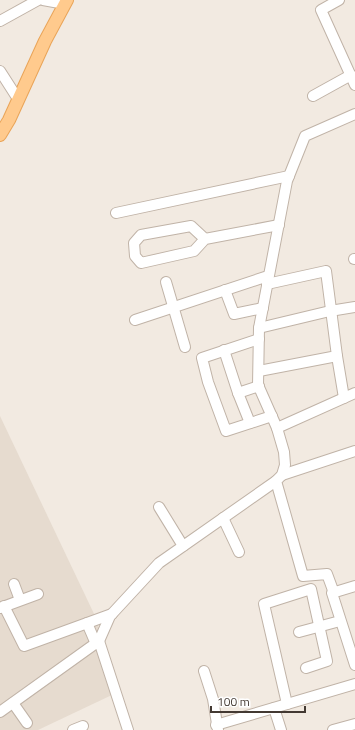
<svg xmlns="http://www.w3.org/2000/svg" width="355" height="730" font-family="'Titillium Web',sans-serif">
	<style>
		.residential { fill: #e6dbcf }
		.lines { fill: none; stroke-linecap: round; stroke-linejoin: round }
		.minor-casing { stroke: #c0b3a7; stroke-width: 12 }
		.major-casing { stroke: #e9a458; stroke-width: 14 }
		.minor { stroke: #fff; stroke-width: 10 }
		.major { stroke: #ffca8d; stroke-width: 12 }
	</style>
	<rect width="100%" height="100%" fill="#f2eae1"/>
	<path class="residential" d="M0,416L96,618L114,694L38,730H0Z"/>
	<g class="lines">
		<g class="minor-casing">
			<g id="minor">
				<path d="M43,0L65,4"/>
				<path d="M339,0L321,10L355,85"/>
				<path d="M0,21L38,0"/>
				<path d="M0,71L18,99"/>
				<path d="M313,96L351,75"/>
				<path d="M116,213L289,176"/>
				<path d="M205,239L191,226L141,235L134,243L135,256L141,263L194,251L205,239L279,225"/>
				<path d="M354,259H355"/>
				<path d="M166,282L185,347"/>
				<path d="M225,290L234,314L263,308"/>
				<path d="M135,320L268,276"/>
				<path d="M259,328L330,311L355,307"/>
				<path d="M259,339L202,358L208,382L226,431L272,416"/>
				<path d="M224,350L238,393L250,423"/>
				<path d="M337,356L344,398"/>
				<path d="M259,371L337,356L326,271L267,284"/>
				<path d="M238,393L259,386"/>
				<path d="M277,428L355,393"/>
				<path d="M282,475L355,451"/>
				<path d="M159,507L183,546"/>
				<path d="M223,518L239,552"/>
				<path d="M14,584L20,600"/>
				<path d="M355,586L332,593L355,665"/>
				<path d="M334,593L327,574L303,576L276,481L282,475L285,465L284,452L277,428L258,385L259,328L287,181L305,136L355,114"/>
				<path d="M4,606L24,646L112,614"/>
				<path d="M0,608L38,594"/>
				<path d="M87,623L96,644"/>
				<path d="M299,632L340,621"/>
				<path d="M99,641L128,730"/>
				<path d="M204,671L213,699L218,730"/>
				<path d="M13,703L27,723"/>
				<path d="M287,704L264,604L311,589L327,661L306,668"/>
				<path d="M274,708L281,730"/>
				<path d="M0,712L99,641L110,616L159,563L276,481"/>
				<path d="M216,725L355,684"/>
				<path d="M73,730L83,726"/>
				<path d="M333,730L355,724"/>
			</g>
		</g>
		<g class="major-casing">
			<path id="major" d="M0,135L9,120L45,41L67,0"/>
		</g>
		<use href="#minor" class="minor"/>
		<use href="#major" class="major"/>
	</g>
	<path d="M211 706v6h94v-6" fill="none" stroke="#433932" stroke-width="2"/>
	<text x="217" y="706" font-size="12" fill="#433932" stroke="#ffffff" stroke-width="3" paint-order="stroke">100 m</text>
</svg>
